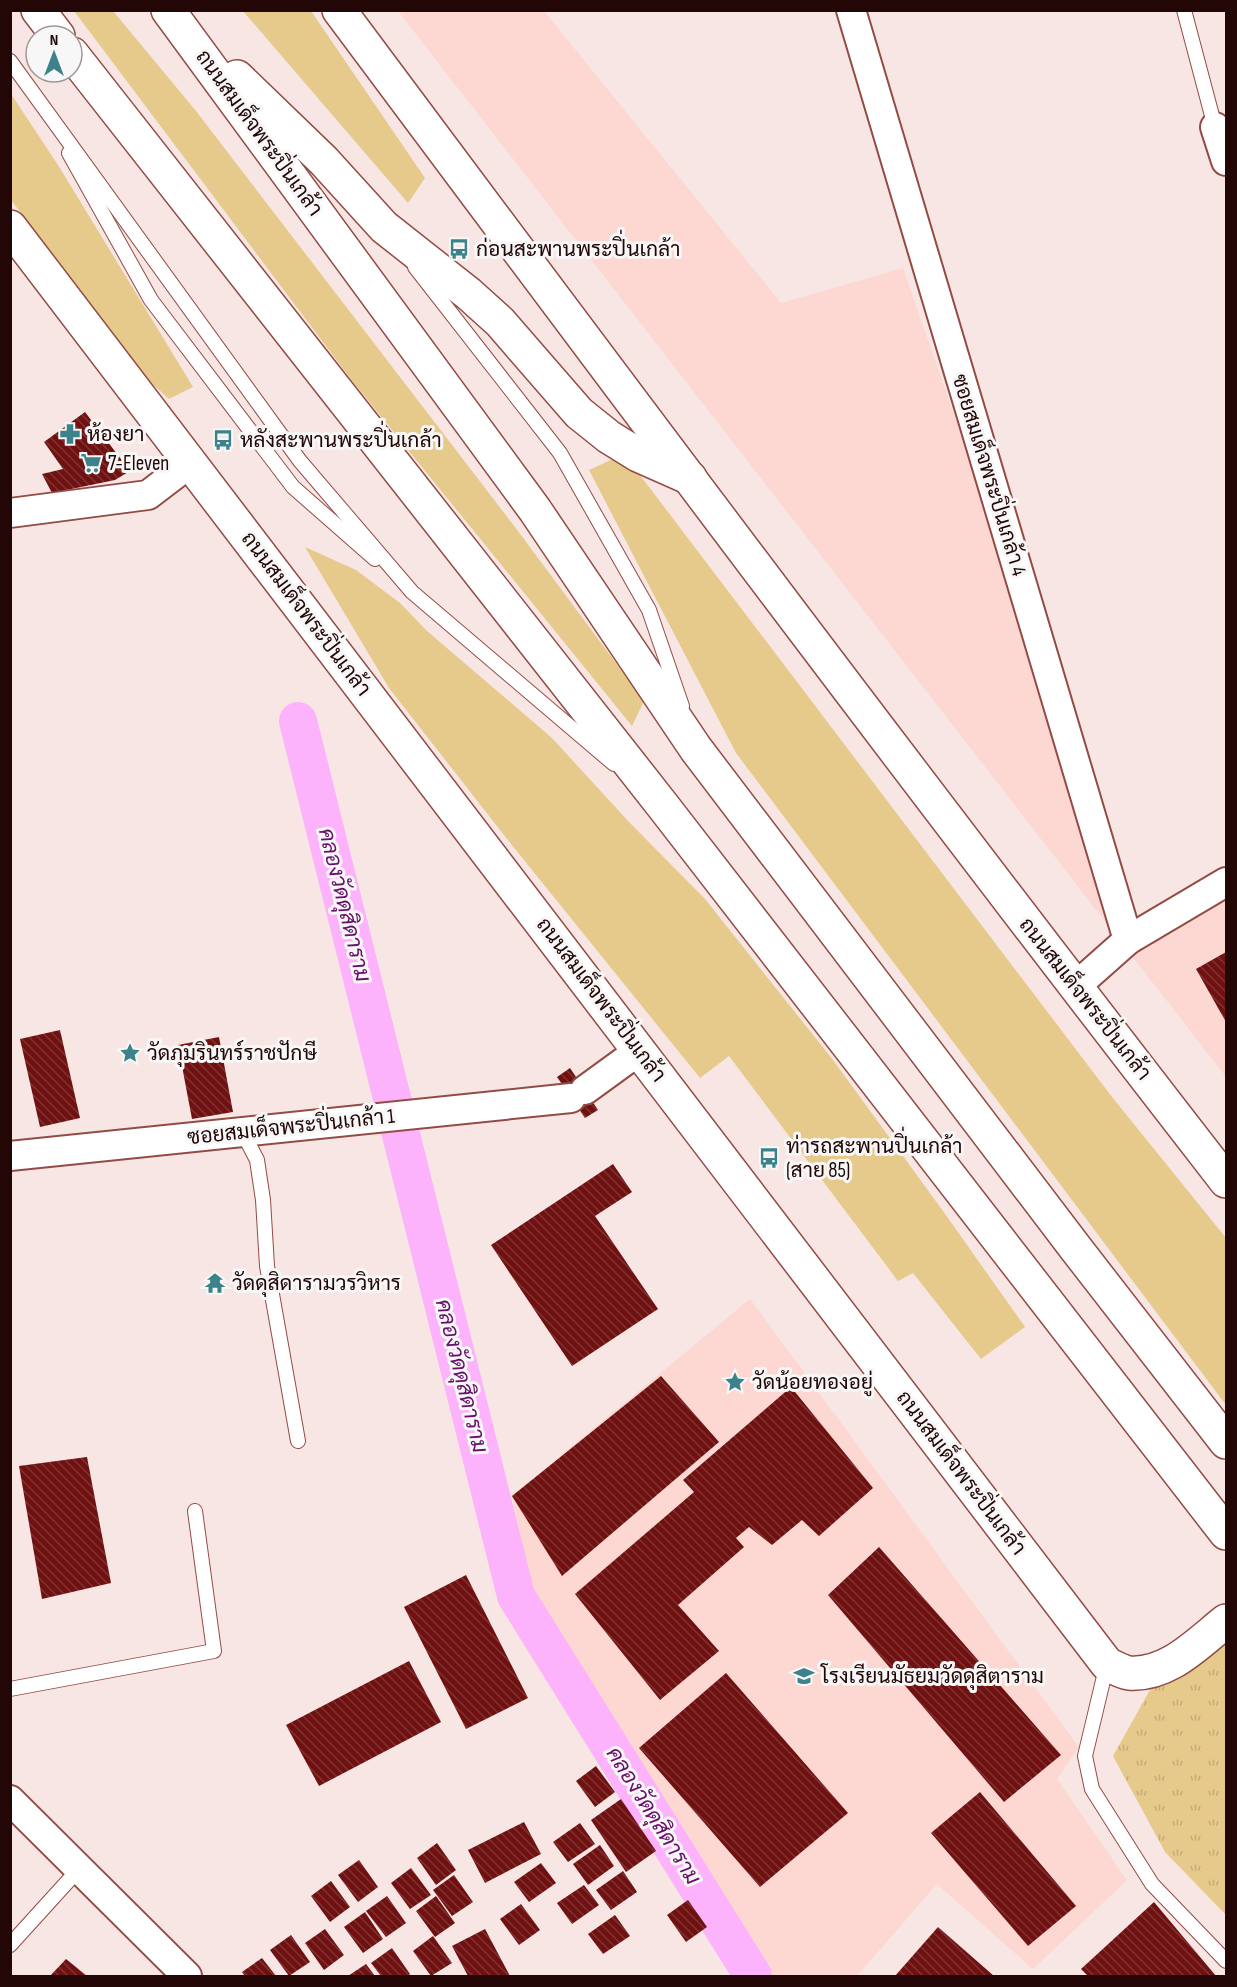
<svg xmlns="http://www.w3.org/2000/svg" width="1237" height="1987" font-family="'Sofia Sans Condensed',Sarabun,sans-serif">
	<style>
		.built { fill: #fdd7d2 }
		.grass { fill: url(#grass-tufts) }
		.garden { fill: #e5ca8b }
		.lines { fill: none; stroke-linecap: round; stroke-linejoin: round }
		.canal { stroke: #fdb2fc; stroke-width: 38 }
		.building { fill: url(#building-back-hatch) }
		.lane-casing { stroke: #934b44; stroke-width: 16 }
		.street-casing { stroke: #934b44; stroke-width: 32 }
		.secondary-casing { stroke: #934b44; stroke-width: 36 }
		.primary-casing { stroke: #934b44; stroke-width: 36 }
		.lane { stroke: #fff; stroke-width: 14 }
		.street { stroke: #fff; stroke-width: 28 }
		.secondary { stroke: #fff; stroke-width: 33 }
		.primary { stroke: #fff; stroke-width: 33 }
		.labels { text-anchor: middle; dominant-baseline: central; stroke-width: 6; stroke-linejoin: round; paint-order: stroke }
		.street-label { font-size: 21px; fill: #230706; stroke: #f7f7f7 }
		.poi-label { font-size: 21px; fill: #230706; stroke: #f7f7f7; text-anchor: start }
		.water-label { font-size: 22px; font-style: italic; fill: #670f6a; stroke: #f7f7f7 }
	</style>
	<defs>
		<pattern id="grass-tufts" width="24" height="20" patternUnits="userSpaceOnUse" patternTransform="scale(1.5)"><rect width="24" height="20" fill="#e5ca8b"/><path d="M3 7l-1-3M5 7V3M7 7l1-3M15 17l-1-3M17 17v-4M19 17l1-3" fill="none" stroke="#c4ac76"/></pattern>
		<pattern id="building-back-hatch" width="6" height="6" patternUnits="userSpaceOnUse" patternTransform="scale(1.5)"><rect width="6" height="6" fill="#6f1111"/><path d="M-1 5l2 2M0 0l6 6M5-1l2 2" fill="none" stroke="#7f3232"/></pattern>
	</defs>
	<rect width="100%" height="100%" fill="#f7e6e3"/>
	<g class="built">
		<path d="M398,11H544L781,303L903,268L1130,921L1226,875V1077Z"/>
		<path d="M750,1299L1079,1747L1057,1779L1127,1880L1033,1969L937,1884L857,1976H766L693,1850L535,1605L512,1496Z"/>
	</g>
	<path class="grass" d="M1226,1643V1915L1165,1852L1113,1756L1151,1688Z"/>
	<g class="garden">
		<path d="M74,11H113L196,111L518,531L644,701L632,726L353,382Z"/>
		<path d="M243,11H311L425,178L408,203Z"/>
		<path d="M11,94L58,165L193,387L169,399L149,381L11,200Z"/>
		<path d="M624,454L1112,1097L1226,1238V1405L736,753L589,470Z"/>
		<path d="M305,547L356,570L400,603L427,631L552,738L629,822L705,899L833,1060L943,1211L1025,1327L981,1359L913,1273L898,1281L729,1056L700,1078L511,844L389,688Z"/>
	</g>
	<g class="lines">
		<path class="canal" d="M298,721L516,1596L753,1976"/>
	</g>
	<g class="building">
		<path d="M85,412L130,471L115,480L52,493L42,474L63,469L44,442Z"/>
		<path d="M1226,952V1022L1196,969Z"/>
		<path d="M60,1030L80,1118L40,1127L20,1039Z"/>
		<path d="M219,1037L233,1112L192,1119L178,1045Z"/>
		<path d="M570,1068L598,1110L585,1118L557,1077Z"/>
		<path d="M613,1164L632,1192L595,1216L658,1309L572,1366L491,1245Z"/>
		<path d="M661,1376L719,1442L562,1576L512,1496Z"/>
		<path d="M791,1387L873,1488L819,1536L802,1520L772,1545L749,1527L736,1538L744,1547L678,1605L719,1651L660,1700L575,1594L694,1492L683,1480Z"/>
		<path d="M87,1457L111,1583L42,1599L19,1466Z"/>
		<path d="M879,1547L1061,1755L1004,1802L828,1595Z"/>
		<path d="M466,1575L528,1698L466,1729L404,1607Z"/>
		<path d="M409,1661L441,1722L319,1786L286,1725Z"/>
		<path d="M726,1673L848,1813L760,1887L639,1748Z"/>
		<path d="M596,1766L615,1792L595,1807L576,1781Z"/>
		<path d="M980,1792L1076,1906L1028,1946L931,1833Z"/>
		<path d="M621,1799L656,1851L626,1872L591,1820Z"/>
		<path d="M524,1822L541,1854L485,1883L468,1850Z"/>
		<path d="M580,1823L595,1844L568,1862L553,1842Z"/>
		<path d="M437,1843L456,1870L436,1885L417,1858Z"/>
		<path d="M600,1845L614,1866L588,1885L573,1864Z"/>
		<path d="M359,1860L378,1887L358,1902L338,1875Z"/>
		<path d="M541,1863L556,1883L529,1902L514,1882Z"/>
		<path d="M411,1868L431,1895L410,1909L391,1883Z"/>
		<path d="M623,1871L637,1892L611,1910L596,1890Z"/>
		<path d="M454,1875L473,1902L452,1916L433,1890Z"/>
		<path d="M331,1881L350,1907L330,1922L311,1896Z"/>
		<path d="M584,1885L599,1905L572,1924L557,1903Z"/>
		<path d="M387,1896L406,1923L386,1937L366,1911Z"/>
		<path d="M436,1896L455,1923L435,1937L416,1911Z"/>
		<path d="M688,1900L707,1927L686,1942L667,1915Z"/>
		<path d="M1154,1902L1216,1976H1088L1081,1969Z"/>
		<path d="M521,1904L540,1930L519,1945L500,1919Z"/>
		<path d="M365,1912L383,1939L363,1953L344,1927Z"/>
		<path d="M615,1915L630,1936L603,1954L588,1934Z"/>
		<path d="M938,1927L994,1976H895Z"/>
		<path d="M325,1929L344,1955L324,1970L305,1943Z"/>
		<path d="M485,1929L510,1976H468L452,1946Z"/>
		<path d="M291,1935L310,1962L289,1976L270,1950Z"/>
		<path d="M433,1936L452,1963L431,1976L413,1951Z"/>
		<path d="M392,1948L410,1974L408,1976H381L371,1963Z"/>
		<path d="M262,1958L276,1976H245L242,1972Z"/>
		<path d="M66,1959L87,1976H50Z"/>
		<path d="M366,1964L375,1976H348Z"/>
	</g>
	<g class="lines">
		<g class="lane-casing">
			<g id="lane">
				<path d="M1184,10L1215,127"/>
				<path d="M10,61L300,461L412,592L614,764"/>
				<path d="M69,153L151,300L293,487L375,559"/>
				<path d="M415,267L560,453L649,610L682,706"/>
				<path d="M242,1131L257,1160L263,1200L267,1266L298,1441"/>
				<path d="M1107,1664L1085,1756L1092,1789L1152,1884L1226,1961"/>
				<path d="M10,1689L214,1651L195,1511"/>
				<path d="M10,1945L79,1869"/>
			</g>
		</g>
		<g class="street-casing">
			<g id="street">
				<path d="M851,10L1128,940"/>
				<path d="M1215,127L1226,161"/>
				<path d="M10,513L148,495L190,463"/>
				<path d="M1075,987L1128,940L1226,882"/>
				<path d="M585,1090L640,1050"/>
				<path d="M10,1156L571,1098"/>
				<path d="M10,1800L187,1976"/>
			</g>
		</g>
		<g class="secondary-casing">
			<g id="secondary">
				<path d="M339,10C632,403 926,795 1226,1181"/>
				<path d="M10,227L1107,1664C1114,1667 1122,1672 1129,1673C1168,1676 1198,1643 1226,1621"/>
			</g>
		</g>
		<g class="primary-casing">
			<g id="primary">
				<path d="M38,10L58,36"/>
				<path d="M168,10L535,510L696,749L1077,1250L1226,1442"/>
				<path d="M72,54L663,806L1226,1533"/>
				<path d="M237,77L324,161L384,227L469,294L500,322L579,413L609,437L638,455L690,478"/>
			</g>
		</g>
		<use href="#lane" class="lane"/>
		<use href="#street" class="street"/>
		<use href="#secondary" class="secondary"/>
		<use href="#primary" class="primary"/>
	</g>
	<defs>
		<g id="bus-bare" transform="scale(1.62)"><path d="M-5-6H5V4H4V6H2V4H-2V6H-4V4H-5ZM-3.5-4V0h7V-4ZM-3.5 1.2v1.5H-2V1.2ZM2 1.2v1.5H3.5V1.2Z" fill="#3b828b" stroke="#f7f7f7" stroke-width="2.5" paint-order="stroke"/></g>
		<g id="pharmacy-bare" transform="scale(1.62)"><path d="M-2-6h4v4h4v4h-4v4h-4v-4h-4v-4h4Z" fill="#3b828b" stroke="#f7f7f7" stroke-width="2.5" paint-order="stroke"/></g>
		<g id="supermarket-bare" transform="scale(1.62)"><path d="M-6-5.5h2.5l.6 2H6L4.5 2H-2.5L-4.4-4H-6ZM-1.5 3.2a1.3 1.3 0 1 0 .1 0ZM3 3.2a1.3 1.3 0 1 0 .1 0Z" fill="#3b828b" stroke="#f7f7f7" stroke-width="2.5" paint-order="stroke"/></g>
		<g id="sight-bare" transform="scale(1.62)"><path d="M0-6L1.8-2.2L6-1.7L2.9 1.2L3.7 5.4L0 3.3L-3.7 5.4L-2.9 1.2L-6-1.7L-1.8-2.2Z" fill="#3b828b" stroke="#f7f7f7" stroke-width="2.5" paint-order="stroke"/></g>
		<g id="temple-bare" transform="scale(1.62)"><path d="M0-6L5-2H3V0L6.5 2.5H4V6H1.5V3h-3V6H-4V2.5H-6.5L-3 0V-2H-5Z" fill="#3b828b" stroke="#f7f7f7" stroke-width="2.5" paint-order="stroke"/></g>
		<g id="school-bare" transform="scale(1.62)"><path d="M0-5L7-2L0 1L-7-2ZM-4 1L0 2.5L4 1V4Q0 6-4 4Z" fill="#3b828b" stroke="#f7f7f7" stroke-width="2.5" paint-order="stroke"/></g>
	</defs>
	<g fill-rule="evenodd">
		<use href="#bus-bare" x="459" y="249"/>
		<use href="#pharmacy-bare" x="70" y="434"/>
		<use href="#bus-bare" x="223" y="440"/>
		<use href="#supermarket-bare" x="91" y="463"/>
		<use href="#sight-bare" x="130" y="1053"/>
		<use href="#bus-bare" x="769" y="1158"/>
		<use href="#temple-bare" x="215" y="1283"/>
		<use href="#sight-bare" x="735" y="1382"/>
		<use href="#school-bare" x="804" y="1676"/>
	</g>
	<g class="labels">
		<g class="street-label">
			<text transform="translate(259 133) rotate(54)">ถนนสมเด็จพระปิ่นเกล้า</text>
			<text transform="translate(989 475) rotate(73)">ซอยสมเด็จพระปิ่นเกล้า 4</text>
			<text transform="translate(306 614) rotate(53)">ถนนสมเด็จพระปิ่นเกล้า</text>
			<text transform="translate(1085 999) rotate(52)">ถนนสมเด็จพระปิ่นเกล้า</text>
			<text transform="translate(601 1000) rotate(53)">ถนนสมเด็จพระปิ่นเกล้า</text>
			<text transform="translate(291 1127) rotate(-6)">ซอยสมเด็จพระปิ่นเกล้า 1</text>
			<text transform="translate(961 1473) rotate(53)">ถนนสมเด็จพระปิ่นเกล้า</text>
		</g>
		<g class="poi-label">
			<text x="476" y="249">ก่อนสะพานพระปิ่นเกล้า</text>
			<text x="87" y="434">ห้องยา</text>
			<text x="240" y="440">หลังสะพานพระปิ่นเกล้า</text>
			<text x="108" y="463">7-Eleven</text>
			<text x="147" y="1053">วัดภุมรินทร์ราชปักษี</text>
			<text x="786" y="1146">ท่ารถสะพานปิ่นเกล้า<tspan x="786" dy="24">(สาย 85)</tspan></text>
			<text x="232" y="1283">วัดดุสิดารามวรวิหาร</text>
			<text x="752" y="1382">วัดน้อยทองอยู่</text>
			<text x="821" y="1676">โรงเรียนมัธยมวัดดุสิตาราม</text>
		</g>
		<g class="water-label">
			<text transform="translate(344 905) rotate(76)">คลองวัดดุสิดาราม</text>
			<text transform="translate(461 1376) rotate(76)">คลองวัดดุสิดาราม</text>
			<text transform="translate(653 1816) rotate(58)">คลองวัดดุสิดาราม</text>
		</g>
	</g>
	<rect width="1237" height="1987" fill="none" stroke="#230706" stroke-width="24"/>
	<g transform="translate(54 54)"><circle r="28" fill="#f7f7f7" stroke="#a29797" stroke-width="1.5"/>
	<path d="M0-4.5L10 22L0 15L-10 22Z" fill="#3b828b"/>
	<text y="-9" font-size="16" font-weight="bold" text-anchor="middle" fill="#230706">N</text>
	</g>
</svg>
